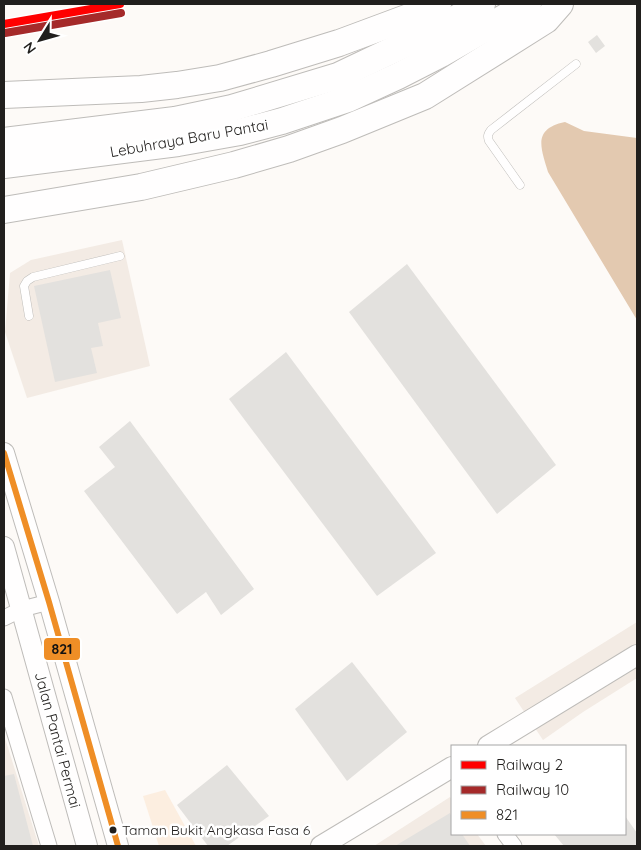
<svg xmlns="http://www.w3.org/2000/svg" width="641" height="850" font-family="Quicksand,sans-serif">
	<style>
		.built { fill: #f3ebe4 }
		.green { fill: #fceee0 }
		.water { fill: #e3c9b0 }
		.building { fill: #e3e1de }
		.lines { fill: none; stroke-linecap: round; stroke-linejoin: round }
		.lane-casing { stroke: #bebcb9; stroke-width: 9 }
		.street-casing { stroke: #bebcb9; stroke-width: 17 }
		.secondary-casing { stroke: #bebcb9; stroke-width: 22 }
		.highway-casing { stroke: #bebcb9; stroke-width: 28 }
		.lane { stroke: #fffefe; stroke-width: 8 }
		.street { stroke: #fffefe; stroke-width: 15 }
		.secondary { stroke: #fffefe; stroke-width: 20 }
		.highway { stroke: #fffefe; stroke-width: 26 }
		.bus-1-casing { stroke: #fff; stroke-width: 10 }
		.bus-1 { stroke: #ef8e26; stroke-width: 6 }
		.rail-1-casing { stroke: #fff; stroke-width: 11 }
		.rail-2-casing { stroke: #fff; stroke-width: 11 }
		.rail-1 { stroke: #f00; stroke-width: 8 }
		.rail-2 { stroke: #a52a2a; stroke-width: 8 }
		.bus-dot { fill: #211f1d; stroke: #fff; stroke-width: 2 }
		.labels { text-anchor: middle; dominant-baseline: central; stroke-width: 5; stroke-linejoin: round; paint-order: stroke }
		.bus-label { font-size: 14px; fill: #211f1d; stroke: #fff; text-anchor: start }
		.street-label { font-size: 15px; fill: #211f1d; stroke: #fff }
		.line-badge { stroke: #fff; stroke-width: 2 }
		.pale-badge-label { font-size: 14px; text-anchor: middle; font-weight: bold; fill: #111 }
	</style>
	<rect width="100%" height="100%" fill="#fdfaf7"/>
	<g class="built">
		<path d="M122,240L150,366L27,398L5,332L10,273L31,260Z"/>
		<path d="M637,622V678L583,712L543,740L515,698Z"/>
		<path d="M4,735L39,846H4Z"/>
		<path d="M450,797L452,800V834H477L486,846H374Z"/>
	</g>
	<path class="green" d="M165,790L196,846H159L143,796Z"/>
	<path class="water" d="M565,122L584,131L637,138V320L548,172C541,148 532,129 565,122Z"/>
	<g class="building">
		<path d="M597,35L605,46L596,53L588,42Z"/>
		<path d="M407,264L556,465L497,514L349,312Z"/>
		<path d="M110,270L121,318L98,323L103,346L91,348L97,373L55,382L34,286Z"/>
		<path d="M286,352L436,553L377,596L229,399Z"/>
		<path d="M130,421L254,589L221,615L206,592L177,614L84,491L115,467L99,447Z"/>
		<path d="M352,662L407,732L347,781L295,709Z"/>
		<path d="M227,765L269,816L227,846H208L177,805Z"/>
		<path d="M14,774L33,846H4V776Z"/>
		<path d="M450,813L452,818V834H462L470,846H395Z"/>
		<path d="M625,816L637,833V846H564L554,834H625Z"/>
	</g>
	<g class="lines">
		<g class="lane-casing">
			<g id="lane">
				<path d="M520,185L489,141C487,136 488,134 491,130L576,64"/>
				<path d="M29,316L24,286L27,281L33,277L120,256"/>
			</g>
		</g>
		<g class="street-casing">
			<g id="street">
				<path d="M4,618L22,609L49,602"/>
				<path d="M4,697L49,846"/>
				<path d="M505,834L514,846"/>
			</g>
		</g>
		<g class="secondary-casing">
			<g id="secondary">
				<path d="M4,453L49,602L118,846"/>
				<path d="M4,547L87,846"/>
				<path d="M488,746L637,655"/>
				<path d="M321,846L452,767"/>
			</g>
		</g>
		<g class="highway-casing">
			<g id="highway">
				<path d="M4,95L141,89L177,85L220,78L271,64L339,43L417,14L438,4"/>
				<path d="M4,141L175,120L232,108L338,76L437,29L482,4"/>
				<path d="M4,165L178,143L240,132L282,121L348,99L398,76L441,54L528,4"/>
				<path d="M4,210L141,187L234,165L289,149L342,130L425,96L546,20L560,4"/>
			</g>
		</g>
		<use href="#lane" class="lane"/>
		<use href="#street" class="street"/>
		<use href="#secondary" class="secondary"/>
		<use href="#highway" class="highway"/>
		<g class="bus-1-casing">
			<path id="bus-1" d="M4,453L49,602L118,846"/>
		</g>
		<use href="#bus-1" class="bus-1"/>
		<g class="rail-1-casing">
			<path id="rail-1" d="M4,24L120,4"/>
		</g>
		<g class="rail-2-casing">
			<path id="rail-2" d="M5,33L121,13"/>
		</g>
		<use href="#rail-1" class="rail-1"/>
		<use href="#rail-2" class="rail-2"/>
	</g>
	<circle class="bus-dot" cx="113" cy="830" r="4.5"/>
	<g class="labels">
		<g class="bus-label">
			<text x="122" y="830">Taman Bukit Angkasa Fasa 6</text>
		</g>
		<g class="street-label">
			<text transform="translate(189 138) rotate(-10)">Lebuhraya Baru Pantai</text>
			<text transform="translate(58 740) rotate(75)">Jalan Pantai Permai</text>
		</g>
	</g>
	<rect class="line-badge" x="43" y="637" width="38" height="24" rx="5" fill="#ef8e26"/>
	<g class="pale-badge-label">
		<text x="62" y="654">821</text>
	</g>
	<rect width="641" height="850" fill="none" stroke="#211f1d" stroke-width="10"/>
	<rect x="451" y="745" width="175" height="90" fill="#ffffff" stroke="#a6a5a5"/>
	<rect x="461" y="761" width="25" height="8" fill="#ff0000" stroke="#a6a5a5"/>
	<text x="496" y="770" font-size="15" fill="#211f1d">Railway 2</text>
	<rect x="461" y="786" width="25" height="8" fill="#a52a2a" stroke="#a6a5a5"/>
	<text x="496" y="795" font-size="15" fill="#211f1d">Railway 10</text>
	<rect x="461" y="811" width="25" height="8" fill="#ef8e26" stroke="#a6a5a5"/>
	<text x="496" y="820" font-size="15" fill="#211f1d">821</text>
	<g transform="translate(40 40) rotate(233)" stroke="#ffffff" stroke-width="4" paint-order="stroke">
	<path d="M0-4L9 19L0 12L-9 19Z" fill="#211f1d"/>
	<text y="-8" font-size="14" font-weight="bold" text-anchor="middle" fill="#211f1d">N</text>
	</g>
</svg>
